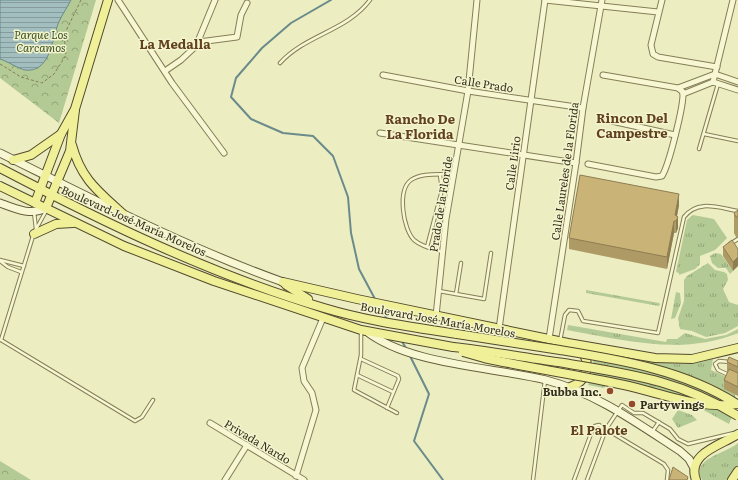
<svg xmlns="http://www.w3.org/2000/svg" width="738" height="480" font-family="Literata,serif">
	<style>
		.grass { fill: url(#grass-tufts) }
		.park { fill: url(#park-crowns) }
		.water { fill: url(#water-rules); stroke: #6a8a8c }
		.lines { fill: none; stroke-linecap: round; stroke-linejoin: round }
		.stream { stroke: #6a8a8c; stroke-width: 2 }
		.lane-casing { stroke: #857e58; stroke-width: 4.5 }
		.street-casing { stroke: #857e58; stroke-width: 7 }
		.secondary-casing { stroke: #675f3c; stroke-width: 9 }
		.primary-casing { stroke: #534a2d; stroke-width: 10 }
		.path { stroke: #857e58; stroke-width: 1; stroke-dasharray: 3 2; stroke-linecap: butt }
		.lane { stroke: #f7f8d3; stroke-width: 2.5 }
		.street { stroke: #f7f8d3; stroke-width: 5 }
		.secondary { stroke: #f7f8d3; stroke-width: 7 }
		.primary { stroke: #f0f098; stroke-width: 8 }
		.primary-bridge-casing { stroke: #534a2d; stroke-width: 10; stroke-linecap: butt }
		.primary-bridge { stroke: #f0f098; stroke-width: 8 }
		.wall { fill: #ae9a65 }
		.shaded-wall { fill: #8d7d53 }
		.building { fill: #cab376; stroke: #8d7d53 }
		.poi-dot { fill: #934a2a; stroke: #f4f4cf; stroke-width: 1.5 }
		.labels { text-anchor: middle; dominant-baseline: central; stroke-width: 3; stroke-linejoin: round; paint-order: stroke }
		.park-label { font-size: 11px; font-style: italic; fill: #385124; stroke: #f4f4cf }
		.street-label { font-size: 11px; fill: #35301d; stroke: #f4f4cf }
		.poi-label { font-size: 11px; font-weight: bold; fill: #35301d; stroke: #f4f4cf; text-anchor: end }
		.quarter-label { font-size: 13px; font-weight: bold; fill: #61401d; stroke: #f4f4cf }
	</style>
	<defs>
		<pattern id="grass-tufts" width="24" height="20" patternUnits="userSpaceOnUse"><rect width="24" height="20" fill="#b3ca94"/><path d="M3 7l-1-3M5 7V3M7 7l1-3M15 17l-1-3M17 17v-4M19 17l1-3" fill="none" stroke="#92a478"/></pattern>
		<pattern id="park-crowns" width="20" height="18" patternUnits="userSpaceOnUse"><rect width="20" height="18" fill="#b3ca94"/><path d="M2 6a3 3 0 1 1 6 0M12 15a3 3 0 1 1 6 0" fill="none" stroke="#92a478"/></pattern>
		<pattern id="water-rules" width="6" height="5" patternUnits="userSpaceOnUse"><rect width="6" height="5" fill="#a3bebf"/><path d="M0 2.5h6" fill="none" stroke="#869b9b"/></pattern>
	</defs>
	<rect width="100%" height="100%" fill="#ecedc0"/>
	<g class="grass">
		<path d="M693,215L714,219L727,238L715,250L700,256V264L695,269L679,275V273L676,272L687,220Z"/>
		<path d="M715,253L721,254L733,271L730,274L726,268H718L712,263L710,256Z"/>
		<path d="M708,263L715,270L724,272L727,274L728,280L723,289L729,302L738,305V326L725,333L706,337L692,331L680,329L678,318L684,301V280L687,276Z"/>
		<path d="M586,290L659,303L660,304L659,306L586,293Z"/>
		<path d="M676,292L680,293L681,303L675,318L671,319Z"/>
		<path d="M568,325L666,342L667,339H677L685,333L705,339L726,335L738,329V333C682,356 624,340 567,330Z"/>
		<path d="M589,350C629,356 673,371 713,359L711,370L729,378C738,400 738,403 729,424L698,407L606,385L604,388L588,385C595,372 596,364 589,350Z"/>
		<path d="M678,410L692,415L697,420L678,428L672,419Z"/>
		<path d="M738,443V466L727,480H702C690,458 726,454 738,443Z"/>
	</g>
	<g class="park">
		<path d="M0,0H96L59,123L0,78Z"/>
		<path d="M0,461L31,480H0Z"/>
	</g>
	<path class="water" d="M0,0H71C67,8 61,16 58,24C52,40 50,73 25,70C19,69 7,61 0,59Z"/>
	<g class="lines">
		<g class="stream">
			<path d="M331,0L291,23L262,48L236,78L231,97L251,119L283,133L313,136L333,156L348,197L351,233L359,269L375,299"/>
			<path d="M379,307L388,320"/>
			<path d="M401,340L406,348"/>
			<path d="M409,354L429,394L414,441L443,480"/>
		</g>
		<g class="lane-casing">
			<g id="lane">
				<path d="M280,63C305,35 347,31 370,0"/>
				<path d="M704,134L738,141"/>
				<path d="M699,149L718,84"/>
				<path d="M34,212L36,229"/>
				<path d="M35,231L46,211"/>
				<path d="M730,244L738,239"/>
				<path d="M427,247L442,190L440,175"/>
				<path d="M443,252C433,249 422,247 414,240C403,229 397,190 411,180C422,172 441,175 453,174"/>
				<path d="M0,260L24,266"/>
				<path d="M0,261L8,267L21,272"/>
				<path d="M439,291L484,299L491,253"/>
				<path d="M456,294L461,263"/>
				<path d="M361,333V355L354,390L397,413"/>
				<path d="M1,340L135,421L142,417L153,400"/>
				<path d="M1,340L33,236"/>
				<path d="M560,341L565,315L569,310L578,311L583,321L658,333L684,217C698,199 719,208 738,211"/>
				<path d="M361,359L398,376L399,379L387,408"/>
				<path d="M357,375L393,392"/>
				<path d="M729,375L718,370L715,364L719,361L730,362"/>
				<path d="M652,432L659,422"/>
				<path d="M533,480L545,380"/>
				<path d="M574,480L592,431L595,426L599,425L664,464L668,470L667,480"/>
				<path d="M587,480L606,429L622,405L634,413H643L670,429L678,439L688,444L734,433"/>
			</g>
		</g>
		<g class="street-casing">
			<g id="street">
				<path d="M118,0L172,83L224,153"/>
				<path d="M545,0L658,12"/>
				<path d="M662,0L651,45L653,54L658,57L717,67"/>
				<path d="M199,42L237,37L241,15L247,3"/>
				<path d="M165,71L181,60L196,46L215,0"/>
				<path d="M383,75L468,91L583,108"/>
				<path d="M713,82L733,0"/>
				<path d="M713,82L738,90"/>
				<path d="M678,88L715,74L738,82"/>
				<path d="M683,94L713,82"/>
				<path d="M607,120L675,135"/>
				<path d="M380,133L576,163"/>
				<path d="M588,164L656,177L662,176C669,165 684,105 683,92L678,88L603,75"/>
				<path d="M436,316L446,219L468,91L477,0"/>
				<path d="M499,329L545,0"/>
				<path d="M549,339L576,163L583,108L602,0"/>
				<path d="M210,423L304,480"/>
				<path d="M296,476L316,410L312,393L304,381L302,368L323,318"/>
				<path d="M225,480L247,445"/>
			</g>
		</g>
		<g class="secondary-casing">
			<g id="secondary">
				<path d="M0,153C93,199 185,247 283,282"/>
				<path d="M0,203C16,209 31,216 46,208"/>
				<path d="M366,331C409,365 493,367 546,380C596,393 637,423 680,451L689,459L694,468"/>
			</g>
		</g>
		<g class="primary-casing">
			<g id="primary">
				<path d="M72,145C81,179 98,191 123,214"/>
				<path d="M13,160L31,155L61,134"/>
				<path d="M0,168C103,222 212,275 324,308C367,321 412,327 457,334"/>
				<path d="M0,186L124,246L214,281L361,330L453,347"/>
				<path d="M35,203L61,134L75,109L108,0"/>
				<path d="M46,208L70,151L75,110"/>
				<path d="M34,234L56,224L73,223"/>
				<path d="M283,282L357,299L568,343L655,358L692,359L738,348"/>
				<path d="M286,285L308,299"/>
				<path d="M570,387C587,382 592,364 581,350"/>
				<path d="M696,480C686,453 722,445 738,434"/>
				<path d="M732,480L738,471"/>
			</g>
		</g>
		<path class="path" d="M0,64L21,77L42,83L54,74L66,55L64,35L81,0"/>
		<use href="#lane" class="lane"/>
		<use href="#street" class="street"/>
		<use href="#secondary" class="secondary"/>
		<use href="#primary" class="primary"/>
		<g class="primary-bridge-casing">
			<g id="primary-bridge">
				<path d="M457,334C491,339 526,345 560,350C621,360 684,370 737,404"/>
				<path d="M453,347C490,351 527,358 564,363C629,374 680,380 738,416"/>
				<path d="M463,352L484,358C530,368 578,375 624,385C661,393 700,410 738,404"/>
			</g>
		</g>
		<use href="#primary-bridge" class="primary-bridge"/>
	</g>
	<g class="wall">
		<path d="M679,205L677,216L678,228L676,233H674L667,269L569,249V238Z"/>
		<path d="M738,210V237H736L734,233V213Z"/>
		<path d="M723,247L738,249L733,271L723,256Z"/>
		<path d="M738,361V396L724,389V380L728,372L727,371V362Z"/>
	</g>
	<g class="shaded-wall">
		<path d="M679,194V205L676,221L675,215Z"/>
		<path d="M678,217V228L676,233V221Z"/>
		<path d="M674,221V233L667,269V257Z"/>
		<path d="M738,257V266L733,271V262Z"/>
	</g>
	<g class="building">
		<path d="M580,175L679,194L675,215L678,217L676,221H674L667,257L569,238Z"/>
		<path d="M738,210V217H736L734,213Z"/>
		<path d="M732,240L738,249V257L733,262L723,247Z"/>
		<path d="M729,357L738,361V367L727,362Z"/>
		<path d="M729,369L738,373V387L724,380Z"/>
		<path d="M673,467L688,477L687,480H669Z"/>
	</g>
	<g class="poi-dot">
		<circle cx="610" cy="391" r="4"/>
		<circle cx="632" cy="404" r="4"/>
	</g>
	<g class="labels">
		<g class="park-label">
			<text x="41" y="34">Parque Los<tspan x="41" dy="13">Carcamos</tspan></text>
		</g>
		<g class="street-label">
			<text transform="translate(484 83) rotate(9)">Calle Prado</text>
			<text transform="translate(512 163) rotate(-82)">Calle Lirio</text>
			<text transform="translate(564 171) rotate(-82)">Calle Laureles de la Florida</text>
			<text transform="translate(440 204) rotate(-81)">Prado de la Floride</text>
			<text transform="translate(134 220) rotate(24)">Boulevard José María Morelos</text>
			<text transform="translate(438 319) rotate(10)">Boulevard José María Morelos</text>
			<text transform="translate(258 441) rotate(31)">Privada Nardo</text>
		</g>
		<g class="poi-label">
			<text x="602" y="391">Bubba Inc.</text>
			<text x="640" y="404" text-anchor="start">Partywings</text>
		</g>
		<g class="quarter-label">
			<text x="175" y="43">La Medalla</text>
			<text x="632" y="117">Rincon Del<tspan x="632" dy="15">Campestre</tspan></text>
			<text x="420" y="118">Rancho De<tspan x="420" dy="15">La Florida</tspan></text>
			<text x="599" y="429">El Palote</text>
		</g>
	</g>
</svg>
